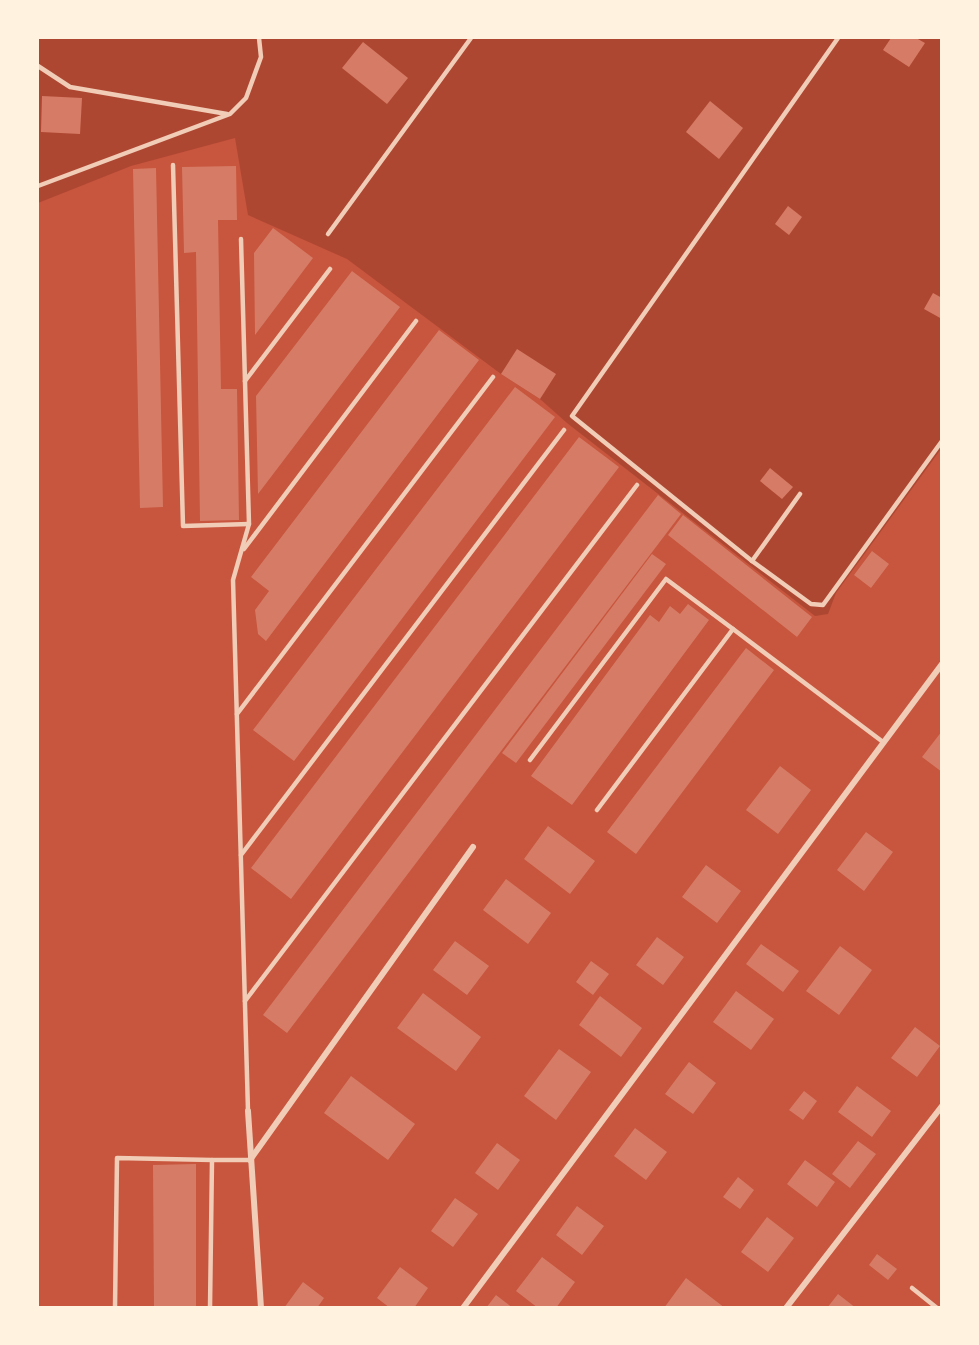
<svg xmlns="http://www.w3.org/2000/svg" width="979" height="1345" font-family="'Alegreya Sans',sans-serif">
	<style>
		.green { fill: #ae4732 }
		.building { fill: #d67c66 }
		.lines { fill: none; stroke-linecap: round; stroke-linejoin: round }
		.service { stroke: #f1ccb7; stroke-width: 4.5 }
		.minor { stroke: #f1ccb7; stroke-width: 6 }
	</style>
	<rect width="100%" height="100%" fill="#c8553d"/>
	<path class="green" d="M38,38H941V449L836,593L828,614L815,616L567,423L540,399L501,374L347,259L248,215L235,138L131,166L38,203Z"/>
	<g class="building">
		<path d="M891,38H916L925,43L909,67L883,50Z"/>
		<path d="M363,42L408,78L387,104L342,68Z"/>
		<path d="M42,96L82,98L80,134L41,132Z"/>
		<path d="M710,101L743,128L719,159L686,132Z"/>
		<path d="M236,166L237,220H218L221,389H237L239,520L200,521L196,252L184,253L182,167Z"/>
		<path d="M156,168L163,507L140,508L133,169Z"/>
		<path d="M788,206L802,217L789,235L775,224Z"/>
		<path d="M273,228L313,258L255,335L254,253Z"/>
		<path d="M352,271L400,307L258,494L256,396Z"/>
		<path d="M933,293L942,298V319L924,309Z"/>
		<path d="M439,330L479,360L266,641L258,634L255,610L269,591L251,577Z"/>
		<path d="M517,349L556,374L540,399L501,374Z"/>
		<path d="M515,387L555,417L294,761L253,730Z"/>
		<path d="M579,437L619,467L291,899L251,868Z"/>
		<path d="M770,468L793,487L782,499L760,481Z"/>
		<path d="M658,495L681,514L287,1033L263,1015Z"/>
		<path d="M683,515L812,617L797,637L668,535Z"/>
		<path d="M872,551L889,564L871,588L854,575Z"/>
		<path d="M652,554L666,564L516,763L502,753Z"/>
		<path d="M688,604L709,620L572,805L531,776L650,615L659,622L670,606L680,614Z"/>
		<path d="M746,648L774,670L636,854L607,832Z"/>
		<path d="M942,731V772L922,757Z"/>
		<path d="M780,766L811,790L778,834L746,810Z"/>
		<path d="M548,826L595,861L570,894L524,859Z"/>
		<path d="M866,832L893,852L864,891L837,870Z"/>
		<path d="M706,865L741,891L717,923L682,897Z"/>
		<path d="M506,879L551,913L528,944L483,910Z"/>
		<path d="M657,937L684,957L663,985L636,965Z"/>
		<path d="M455,941L489,966L467,995L433,970Z"/>
		<path d="M761,944L799,971L783,992L746,964Z"/>
		<path d="M840,946L872,970L839,1015L806,991Z"/>
		<path d="M591,961L609,974L593,995L576,982Z"/>
		<path d="M736,991L774,1019L751,1050L713,1022Z"/>
		<path d="M423,993L481,1037L456,1071L397,1028Z"/>
		<path d="M600,996L642,1028L621,1057L579,1025Z"/>
		<path d="M915,1027L940,1046L917,1077L891,1058Z"/>
		<path d="M559,1049L591,1072L556,1120L524,1096Z"/>
		<path d="M689,1062L716,1083L693,1114L665,1094Z"/>
		<path d="M351,1076L415,1124L388,1160L324,1113Z"/>
		<path d="M857,1086L891,1111L872,1137L838,1112Z"/>
		<path d="M804,1091L817,1101L803,1120L789,1110Z"/>
		<path d="M635,1128L667,1152L646,1180L614,1156Z"/>
		<path d="M858,1141L876,1154L850,1188L832,1174Z"/>
		<path d="M497,1143L520,1160L498,1190L475,1173Z"/>
		<path d="M805,1160L835,1182L817,1207L787,1184Z"/>
		<path d="M196,1164V1308H154L153,1165Z"/>
		<path d="M738,1177L754,1190L740,1209L723,1197Z"/>
		<path d="M455,1198L478,1214L453,1247L431,1231Z"/>
		<path d="M577,1206L604,1226L582,1255L556,1235Z"/>
		<path d="M767,1217L794,1238L768,1272L741,1252Z"/>
		<path d="M877,1254L897,1269L888,1280L869,1265Z"/>
		<path d="M542,1257L575,1282L556,1308H538L516,1291Z"/>
		<path d="M400,1267L428,1288L414,1308H390L377,1298Z"/>
		<path d="M686,1278L725,1308H664Z"/>
		<path d="M303,1282L324,1298L317,1308H284Z"/>
		<path d="M838,1294L856,1308H827Z"/>
		<path d="M496,1295L513,1308H486Z"/>
	</g>
	<g class="lines">
		<g class="service">
			<path d="M838,38L572,416L752,561L811,604L823,605L942,441"/>
			<path d="M38,66L70,87L227,114"/>
			<path d="M173,165L183,526L249,524"/>
			<path d="M38,186L230,114L246,98L261,57L259,38"/>
			<path d="M328,234L471,38"/>
			<path d="M241,239L249,524L233,580L248,1111"/>
			<path d="M245,381L330,269"/>
			<path d="M244,549L416,321"/>
			<path d="M752,561L800,494"/>
			<path d="M733,629L883,742"/>
			<path d="M237,714L493,377"/>
			<path d="M530,760L666,579L733,629L597,810"/>
			<path d="M241,855L564,430"/>
			<path d="M245,1001L637,485"/>
			<path d="M212,1160H250"/>
			<path d="M912,1288L937,1308"/>
			<path d="M115,1308L117,1158L212,1160L210,1308"/>
		</g>
		<g class="minor">
			<path d="M248,1111L261,1308"/>
			<path d="M250,1160L473,847"/>
			<path d="M463,1308L942,664"/>
			<path d="M786,1308L942,1106"/>
		</g>
	</g>
	<rect width="979" height="1345" fill="none" stroke="#fff3e0" stroke-width="78"/>
</svg>
